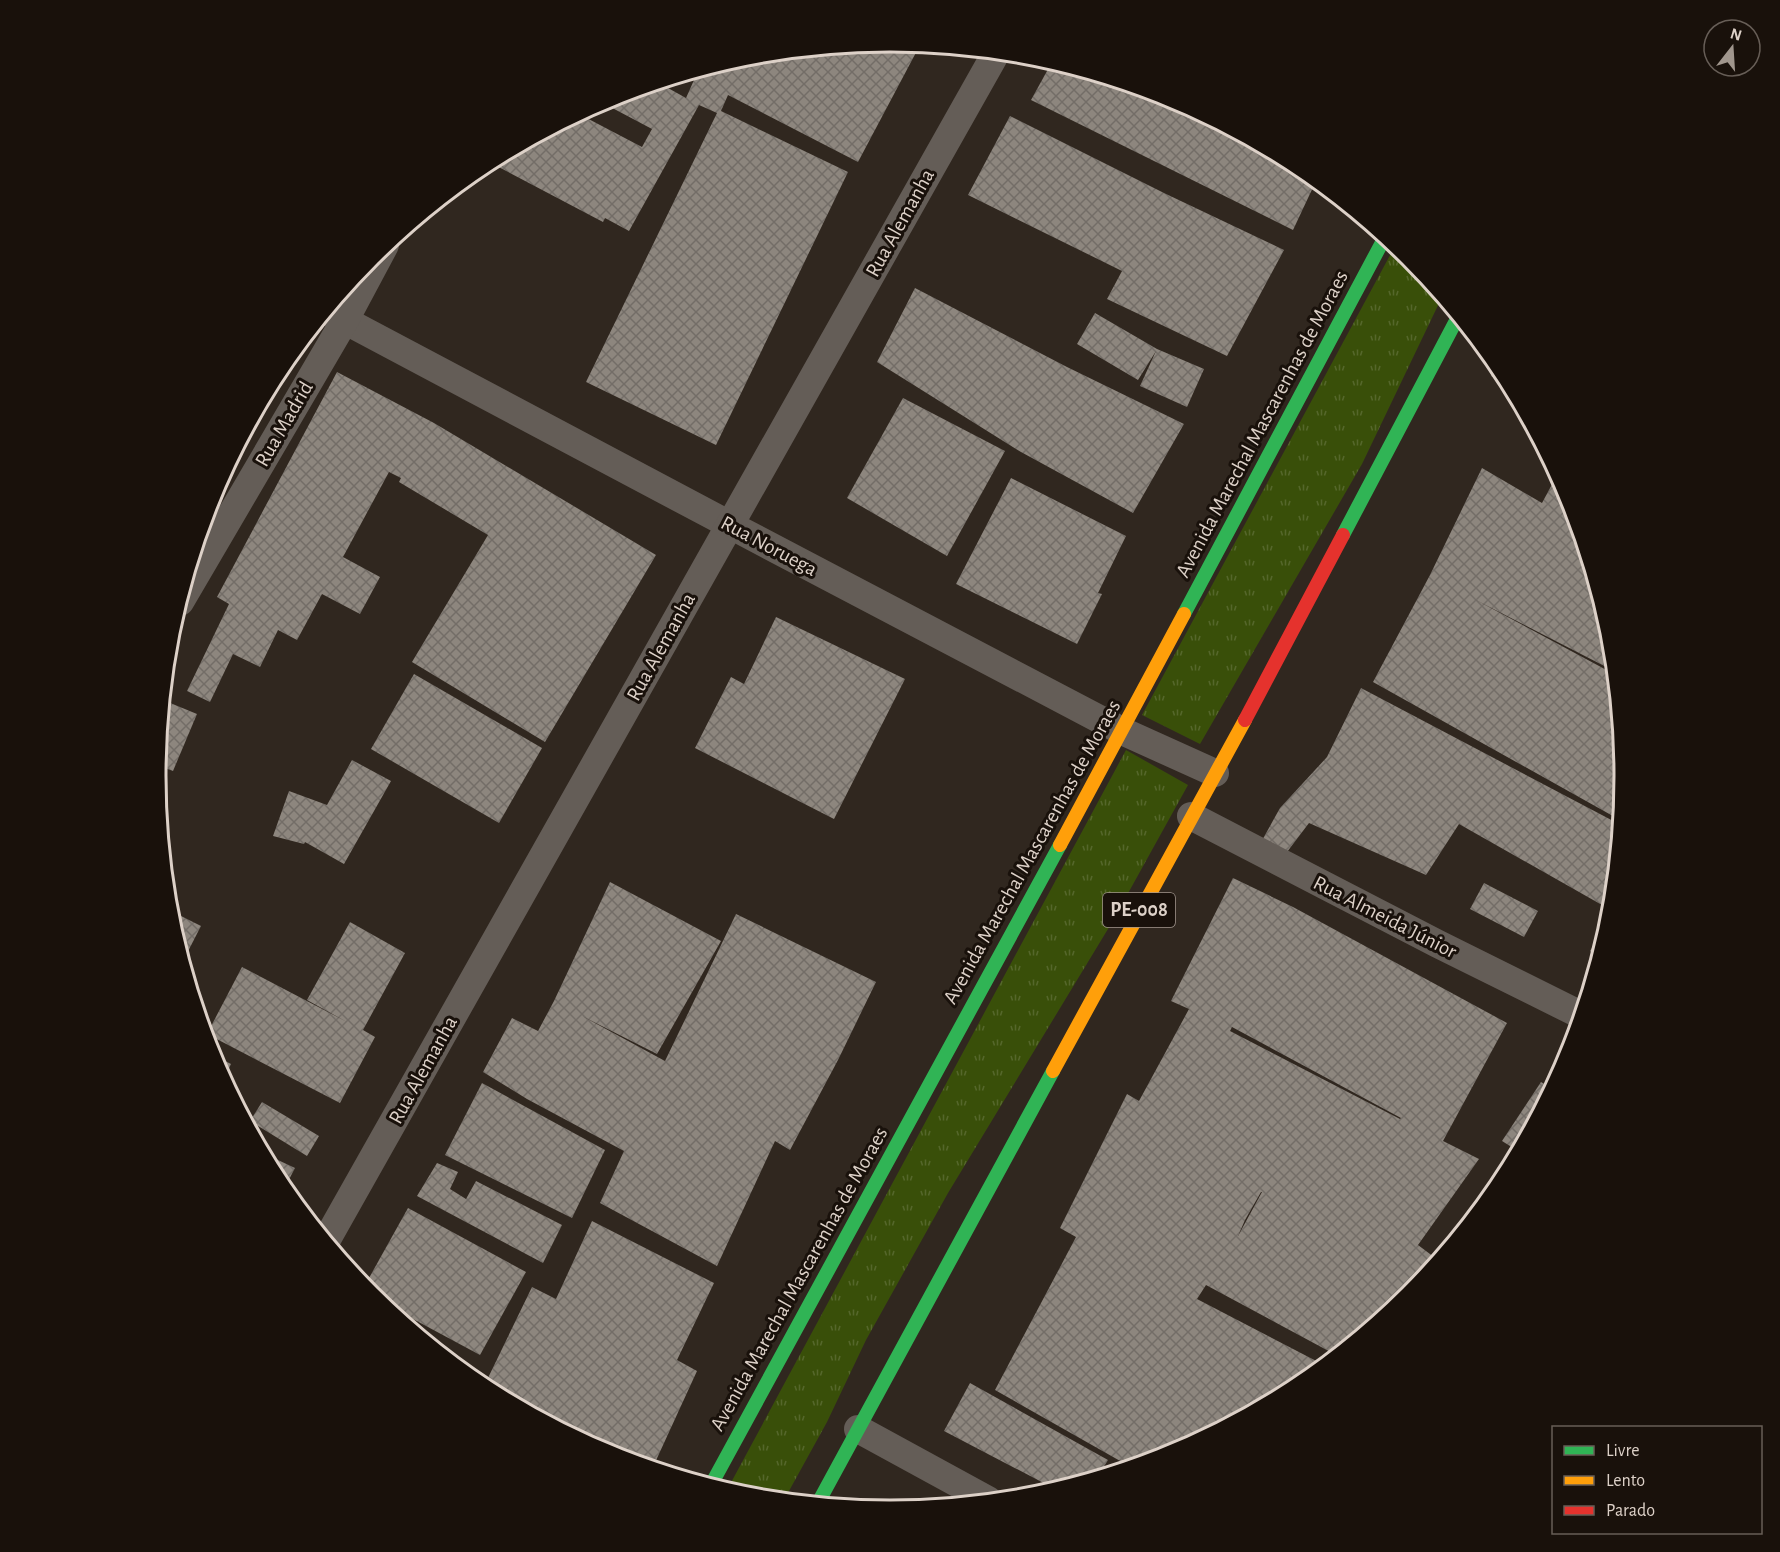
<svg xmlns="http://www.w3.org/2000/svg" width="1780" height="1552" font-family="'Alegreya Sans',sans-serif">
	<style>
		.grass { fill: url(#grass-tufts) }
		.building { fill: url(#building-cross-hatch); fill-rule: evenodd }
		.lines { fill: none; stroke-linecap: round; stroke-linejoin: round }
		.street { stroke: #645d57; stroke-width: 28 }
		.fast { stroke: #30b455; stroke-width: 14 }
		.slow { stroke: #ff9f0a; stroke-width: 14 }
		.jam { stroke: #e5322d; stroke-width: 14 }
		.labels { text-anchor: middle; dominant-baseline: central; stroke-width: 6; stroke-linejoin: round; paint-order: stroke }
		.shield { fill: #19110b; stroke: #a2978f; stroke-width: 1.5 }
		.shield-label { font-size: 20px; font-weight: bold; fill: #ddd1c8 }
		.street-label { font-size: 21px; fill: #ddd1c8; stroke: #19110b }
		.rim { fill: none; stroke: #ddd1c8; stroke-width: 3 }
	</style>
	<defs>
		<pattern id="grass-tufts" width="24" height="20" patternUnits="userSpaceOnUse" patternTransform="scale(1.5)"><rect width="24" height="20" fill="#394f09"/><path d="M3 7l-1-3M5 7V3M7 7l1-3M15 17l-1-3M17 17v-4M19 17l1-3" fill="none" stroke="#55672b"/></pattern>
		<pattern id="building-cross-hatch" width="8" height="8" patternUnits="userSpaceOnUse" patternTransform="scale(1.5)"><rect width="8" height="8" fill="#8d867e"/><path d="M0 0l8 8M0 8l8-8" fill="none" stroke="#736d67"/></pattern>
	</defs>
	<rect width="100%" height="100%" fill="#30271f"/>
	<g class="grass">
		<path d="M1395,246L1409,257L1442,297L1362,464L1200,744L1142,715Z"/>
		<path d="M1126,750L1188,785L1111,924L948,1193L866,1340L827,1422L784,1500L746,1496L727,1490Z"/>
	</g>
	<g class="building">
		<path d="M890,42L920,45L858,162L728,95L721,111L848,172L716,445L586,382L717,113L699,105L629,231L605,218L603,222L493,164L496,158L579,114L642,147L652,129L601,102L609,98L659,83L686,98L698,71L747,56Z"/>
		<path d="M1052,62L1171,98L1298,166L1316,181L1293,230L1031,100Z"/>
		<path d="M1010,116L1164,193L1284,250L1227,356L1107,299L1122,271L968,195Z"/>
		<path d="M915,288L1067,367L1184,424L1133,513L1021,452L877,362Z"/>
		<path d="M1095,313L1157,349L1204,369L1187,407L1140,386L1156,351L1138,380L1077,344Z"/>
		<path d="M1497,364L1500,369L1509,385L1491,376Z"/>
		<path d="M337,372L434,423L656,555L545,742L412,662L488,535L399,482L401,478L389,472L343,557L380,577L360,614L322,594L297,640L278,630L260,667L233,654L210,702L187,691L229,604L217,597Z"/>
		<path d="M903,398L1005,451L947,556L847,498Z"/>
		<path d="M1482,468L1542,503L1557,475L1568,495L1610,633L1614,671L1474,599L1614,674L1624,776L1620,820L1373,682L1430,575Z"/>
		<path d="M1011,478L1126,536L1098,593L1102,594L1077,644L956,584Z"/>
		<path d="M776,617L905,679L834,819L695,748L731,677L744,684Z"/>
		<path d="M414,674L542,748L499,823L371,749Z"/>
		<path d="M1361,688L1619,824L1609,909L1459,824L1426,875L1309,823L1284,856L1260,844L1280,808L1327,757Z"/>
		<path d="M163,700L197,714L173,771L157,765Z"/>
		<path d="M352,760L391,781L344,864L305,842L304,844L273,836L289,791L327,805Z"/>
		<path d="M1233,878L1293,907L1507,1023L1443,1141L1479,1159L1418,1245L1438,1260L1409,1295L1336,1355L1206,1285L1197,1299L1324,1365L1297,1386L1171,1454L1130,1467L1136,1455L1129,1466L995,1390L1076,1237L1060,1228L1127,1094L1139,1101L1189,1009L1171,1001ZM1232,1027L1401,1118L1400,1119L1230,1031ZM1261,1192H1262L1238,1236L1245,1220Z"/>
		<path d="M610,882L721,941L657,1054L582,1016L665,1061L736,914L876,982L838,1060L790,1150L775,1141L717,1266L600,1203L624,1151L527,1099L483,1072L512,1018L538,1031L554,1001Z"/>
		<path d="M1484,883L1538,911L1524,937L1470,909Z"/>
		<path d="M169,910L201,926L183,961L170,919Z"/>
		<path d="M350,922L405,953L363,1030L375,1037L340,1103L207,1034L242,967L347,1022L307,1000Z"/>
		<path d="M1608,923L1609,924L1598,957L1590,951Z"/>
		<path d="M211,1054L231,1064L224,1079L212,1057Z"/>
		<path d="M1541,1082L1551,1088L1518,1151L1502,1141Z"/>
		<path d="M482,1083L605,1150L572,1218L445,1155Z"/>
		<path d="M262,1102L319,1136L307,1156L250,1121Z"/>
		<path d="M263,1153L295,1168L284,1189L280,1183Z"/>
		<path d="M437,1163L458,1172L450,1189L466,1199L476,1181L562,1225L543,1263L417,1196Z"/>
		<path d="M408,1208L526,1272L480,1355L374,1298L364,1287Z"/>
		<path d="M592,1221L714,1283L677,1360L697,1371L653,1467L486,1382L532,1287L556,1299Z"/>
		<path d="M970,1383L1108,1460L1098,1476L1055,1489L944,1431Z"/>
	</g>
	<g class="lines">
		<g class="street">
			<path d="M327,311L730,525L1122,731L1215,773"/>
			<path d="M180,602L345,320L385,245"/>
			<path d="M1191,816L1438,944L1581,1015"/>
			<path d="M326,1241L996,53"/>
			<path d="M858,1429L988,1500"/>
		</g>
		<g class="fast">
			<path d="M1343,535L1458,317"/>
			<path d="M1184,614L1385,237"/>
			<path d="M711,1485L1060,845"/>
			<path d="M818,1503L1053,1071"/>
		</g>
		<g class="slow">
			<path d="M1060,845L1184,614"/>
			<path d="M1053,1071L1245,720"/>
		</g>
		<path class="jam" d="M1245,720L1343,535"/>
	</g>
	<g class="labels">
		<rect class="shield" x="1103" y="893" width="72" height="34" rx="4.5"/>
		<g class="shield-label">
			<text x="1139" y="910">PE-008</text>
		</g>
		<g class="street-label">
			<text transform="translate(900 223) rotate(-61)">Rua Alemanha</text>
			<text transform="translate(284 424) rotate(-60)">Rua Madrid</text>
			<text transform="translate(1262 424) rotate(-62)">Avenida Marechal Mascarenhas de Moraes</text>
			<text transform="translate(769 546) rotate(28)">Rua Noruega</text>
			<text transform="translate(661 647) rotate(-61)">Rua Alemanha</text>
			<text transform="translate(1032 852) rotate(-61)">Avenida Marechal Mascarenhas de Moraes</text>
			<text transform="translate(1385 917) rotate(27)">Rua Almeida Júnior</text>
			<text transform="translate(423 1070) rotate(-61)">Rua Alemanha</text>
			<text transform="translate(799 1279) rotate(-61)">Avenida Marechal Mascarenhas de Moraes</text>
		</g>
	</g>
	<path d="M0 0H1780V1552H0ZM166 776a724 724 0 1 1 1448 0a724 724 0 1 1-1448 0Z" fill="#19110b" fill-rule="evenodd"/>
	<path class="rim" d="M166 776a724 724 0 1 1 1448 0a724 724 0 1 1-1448 0Z"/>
	<rect x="1552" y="1426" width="210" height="108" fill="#19110b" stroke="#675e57" stroke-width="1.5"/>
	<rect x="1564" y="1446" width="30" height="9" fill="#30b455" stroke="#675e57" stroke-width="1.5"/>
	<text x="1606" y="1456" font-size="18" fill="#ddd1c8">Livre</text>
	<rect x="1564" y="1476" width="30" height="9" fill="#ff9f0a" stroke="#675e57" stroke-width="1.5"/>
	<text x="1606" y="1486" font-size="18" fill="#ddd1c8">Lento</text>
	<rect x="1564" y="1506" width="30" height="9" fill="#e5322d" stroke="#675e57" stroke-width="1.5"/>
	<text x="1606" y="1516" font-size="18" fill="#ddd1c8">Parado</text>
	<g transform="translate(1732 48) rotate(17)"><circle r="28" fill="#19110b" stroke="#675e57" stroke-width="1.5"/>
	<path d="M0-4.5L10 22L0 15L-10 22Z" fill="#a0968d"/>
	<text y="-9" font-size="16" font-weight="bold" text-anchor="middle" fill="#ddd1c8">N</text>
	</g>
</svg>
